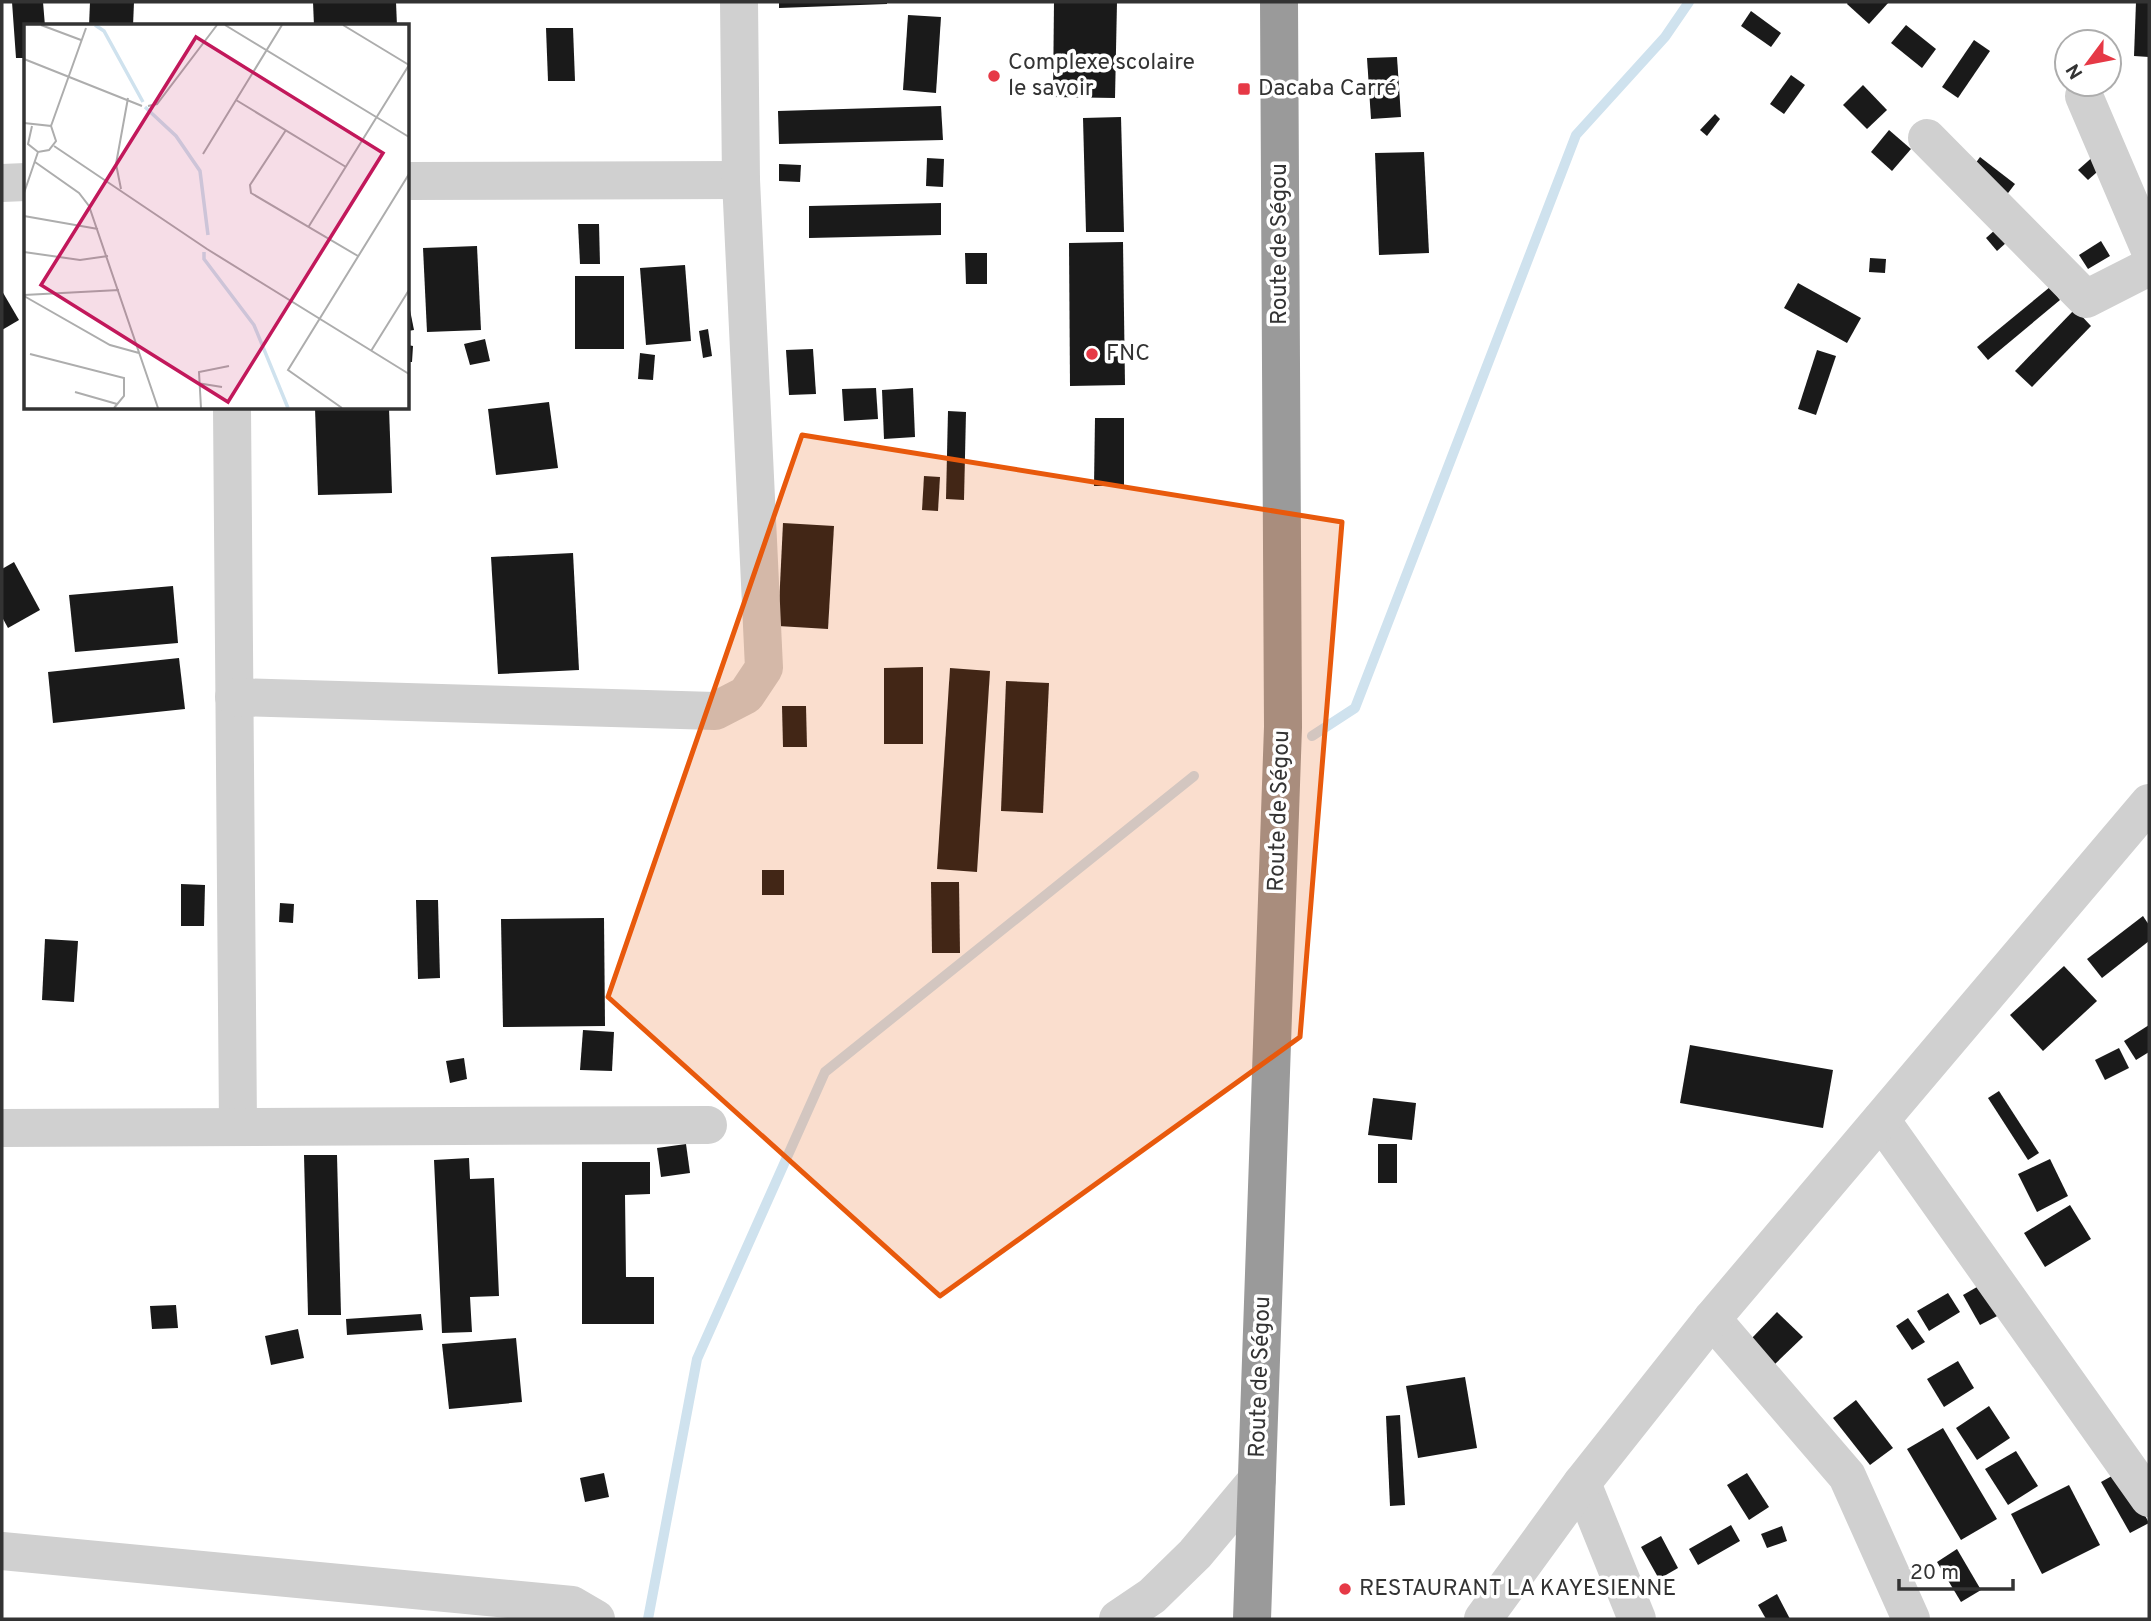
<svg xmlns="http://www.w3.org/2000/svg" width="2151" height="1621" font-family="Overpass,sans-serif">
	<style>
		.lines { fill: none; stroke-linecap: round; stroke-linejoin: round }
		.stream { stroke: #cfe2ee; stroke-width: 10 }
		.building { fill: #1a1a1a }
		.street { stroke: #d0d0d0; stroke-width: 38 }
		.highway { stroke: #9a9a9a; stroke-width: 38 }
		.marked { fill: #e8590c; fill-opacity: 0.2; stroke: #e8590c; stroke-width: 5; stroke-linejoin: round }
		.poi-dot { fill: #e63946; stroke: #fff; stroke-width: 2.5 }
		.labels { text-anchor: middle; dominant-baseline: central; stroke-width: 7; stroke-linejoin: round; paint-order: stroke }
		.poi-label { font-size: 23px; fill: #333; stroke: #fff; text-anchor: start }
		.street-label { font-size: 23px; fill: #333; stroke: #fff }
		.inset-river { fill: none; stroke: #cfe2ee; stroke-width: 3.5 }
		.inset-road { fill: none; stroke: #adadad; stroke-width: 2 }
		.view { fill: #c2185b; fill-opacity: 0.15; stroke: #c2185b; stroke-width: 3.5 }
		.inset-edge { fill: none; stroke: #333; stroke-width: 3.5 }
	</style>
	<rect width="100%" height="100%" fill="#fff"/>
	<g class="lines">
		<g class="stream">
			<path d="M1312,736L1355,708L1576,135L1665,37L1689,2"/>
			<path d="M648,1619L697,1359L825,1072L1194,776"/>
		</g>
	</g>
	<g class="building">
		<path d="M12,2H43L45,26H26V58H16Z"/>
		<path d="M90,2H134L133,26H89Z"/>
		<path d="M313,2H396L397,26H314Z"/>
		<path d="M779,2H887V4L779,8Z"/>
		<path d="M1054,2H1117L1115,98L1053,97Z"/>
		<path d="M1848,2H1889L1869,24L1847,4Z"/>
		<path d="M2136,2H2149V57L2134,56Z"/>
		<path d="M1751,11L1781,33L1771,47L1741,26Z"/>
		<path d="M908,15L941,17L936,93L903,90Z"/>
		<path d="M1906,25L1936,49L1922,68L1891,43Z"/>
		<path d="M546,28H573L575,81H548Z"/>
		<path d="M1974,40L1990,51L1958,98L1942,87Z"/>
		<path d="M1397,57L1401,117L1371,119L1367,58Z"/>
		<path d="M1791,75L1805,85L1784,114L1770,104Z"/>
		<path d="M1863,85L1887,110L1867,129L1843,105Z"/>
		<path d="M941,106L943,140L779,144L778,111Z"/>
		<path d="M1715,114L1720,119L1707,136L1700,130Z"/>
		<path d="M1121,117L1124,232H1086L1083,118Z"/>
		<path d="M1889,130L1911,149L1892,171L1871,152Z"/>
		<path d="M1424,152L1429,253L1379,255L1375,153Z"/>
		<path d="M2096,154L2105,165L2088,180L2078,170Z"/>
		<path d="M1980,157L2015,184L2005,197L1970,171Z"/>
		<path d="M927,158L944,159L943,187L926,186Z"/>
		<path d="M779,164L801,165L800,182L779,181Z"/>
		<path d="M941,203V235L809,238V206Z"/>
		<path d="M578,224H599L600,264H580Z"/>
		<path d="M1996,229L2007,242L1997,251L1986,238Z"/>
		<path d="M2101,241L2110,256L2088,269L2079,255Z"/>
		<path d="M1123,242L1125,385L1070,386L1069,243Z"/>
		<path d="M477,246L481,330L427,332L423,248Z"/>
		<path d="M965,253H987V284H966Z"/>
		<path d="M1870,258L1886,259L1885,273L1869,272Z"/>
		<path d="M685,265L691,341L646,345L640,268Z"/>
		<rect x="575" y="276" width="49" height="73"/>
		<path d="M1798,283L1861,318L1847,343L1784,308Z"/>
		<path d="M2050,287L2060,300L1988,360L1977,347Z"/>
		<path d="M2,291L19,320L2,330Z"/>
		<path d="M408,300L414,330L408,331Z"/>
		<path d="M2075,309L2091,326L2032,387L2015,371Z"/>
		<path d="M708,329L712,356L703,358L699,331Z"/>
		<path d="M485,339L490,361L470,365L464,344Z"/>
		<path d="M408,345L413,346L412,362H408Z"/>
		<path d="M813,349L816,394L789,395L786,350Z"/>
		<path d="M1817,350L1836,356L1816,415L1798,409Z"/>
		<path d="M640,353L655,355L653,380L638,379Z"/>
		<path d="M876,388L878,419L844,421L842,389Z"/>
		<path d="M913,388L915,437L884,439L882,390Z"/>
		<path d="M549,402L558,468L496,475L488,409Z"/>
		<path d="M315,408H389L392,493L318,495Z"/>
		<path d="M948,411L966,412L964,500L946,499Z"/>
		<path d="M1095,418H1124V486H1094Z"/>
		<path d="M924,476L940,477L938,511L922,510Z"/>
		<path d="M783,523L834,526L828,629L778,626Z"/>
		<path d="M573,553L579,670L498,674L491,557Z"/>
		<path d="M14,562L40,610L8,628L2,617V569Z"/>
		<path d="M173,586L178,643L75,652L69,595Z"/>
		<path d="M179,658L185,709L53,723L48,672Z"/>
		<path d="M923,667V744H884V668Z"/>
		<path d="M950,668L990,671L977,872L937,869Z"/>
		<path d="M1006,681L1049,683L1043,813L1001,811Z"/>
		<path d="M782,706H806L807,747H783Z"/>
		<rect x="762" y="870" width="22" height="25"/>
		<path d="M931,882H959L960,953H932Z"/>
		<path d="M181,884L205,885L204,926H181Z"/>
		<path d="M416,900H438L440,978L418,979Z"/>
		<path d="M280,903L294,904L293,923L279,922Z"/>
		<path d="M2143,916L2149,925V941L2102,978L2087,959Z"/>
		<path d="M604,918L605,1026L503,1027L501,919Z"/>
		<path d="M45,939L78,941L74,1002L42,1000Z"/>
		<path d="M2064,966L2097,1001L2043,1051L2010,1015Z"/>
		<path d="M2149,1025V1052L2136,1060L2124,1041Z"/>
		<path d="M583,1030L614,1032L612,1071L580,1070Z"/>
		<path d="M1690,1045L1833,1070L1823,1128L1680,1103Z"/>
		<path d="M2119,1048L2129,1068L2105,1080L2095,1060Z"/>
		<path d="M464,1058L467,1079L450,1083L446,1061Z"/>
		<path d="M1999,1091L2039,1153L2028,1160L1988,1098Z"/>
		<path d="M1373,1098L1416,1103L1412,1140L1368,1135Z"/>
		<path d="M686,1144L690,1173L661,1177L657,1148Z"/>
		<rect x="1378" y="1144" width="19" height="39"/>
		<path d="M304,1155H337L341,1315H308Z"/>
		<path d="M469,1158L470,1179L494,1178L499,1296L470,1297L472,1332L442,1333L434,1160Z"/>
		<path d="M2050,1159L2068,1196L2037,1212L2018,1174Z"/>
		<path d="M582,1162H650V1194L625,1195L626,1277H654V1324H582Z"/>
		<path d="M2070,1205L2091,1239L2045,1267L2024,1233Z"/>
		<path d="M1984,1283L2001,1314L1980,1325L1963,1295Z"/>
		<path d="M1948,1293L1960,1312L1929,1331L1917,1311Z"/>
		<path d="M176,1305L178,1328L152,1329L150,1306Z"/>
		<path d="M1777,1312L1803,1337L1775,1364L1751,1339Z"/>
		<path d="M421,1314L423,1330L347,1335L346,1319Z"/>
		<path d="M1908,1318L1925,1342L1912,1350L1896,1326Z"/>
		<path d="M298,1329L304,1358L271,1365L265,1336Z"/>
		<path d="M516,1338L522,1402L449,1409L442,1344Z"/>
		<path d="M1958,1361L1974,1388L1944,1407L1927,1379Z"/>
		<path d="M1465,1377L1477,1448L1418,1458L1406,1386Z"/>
		<path d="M1856,1400L1893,1448L1870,1465L1833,1418Z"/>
		<path d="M1989,1406L2010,1438L1977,1460L1956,1428Z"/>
		<path d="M1400,1415L1405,1505L1390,1506L1386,1416Z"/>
		<path d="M1943,1428L1997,1519L1961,1540L1907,1449Z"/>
		<path d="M2016,1451L2038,1486L2008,1505L1985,1469Z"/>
		<path d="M2121,1471L2149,1523L2130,1533L2101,1482Z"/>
		<path d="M604,1473L609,1497L585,1502L580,1478Z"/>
		<path d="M1747,1473L1769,1507L1749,1520L1727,1485Z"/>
		<path d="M2069,1485L2100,1545L2042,1574L2011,1514Z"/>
		<path d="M1731,1525L1740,1541L1698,1565L1689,1549Z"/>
		<path d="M1782,1526L1787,1541L1767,1548L1761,1534Z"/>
		<path d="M1661,1536L1678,1568L1659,1579L1641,1547Z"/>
		<path d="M1957,1549L1981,1590L1961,1602L1937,1562Z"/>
		<path d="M1777,1594L1790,1619H1766L1758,1605Z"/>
	</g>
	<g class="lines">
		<g class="street">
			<path d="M2084,96L2149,248"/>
			<path d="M1927,138L2086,299L2149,267"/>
			<path d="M408,181L741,180"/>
			<path d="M2,183L26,182"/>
			<path d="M232,408L238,1126"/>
			<path d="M234,697L715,711L746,695L764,668L741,180L739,2"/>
			<path d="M1881,1120L2149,1498"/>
			<path d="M2,1128L708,1125"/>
			<path d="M1712,1319L1847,1476L1911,1619"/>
			<path d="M1582,1483L1637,1619"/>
			<path d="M2,1551L572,1605L596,1619"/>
			<path d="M1118,1619L1152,1596L1195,1554L1257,1480"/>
			<path d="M1483,1619L1582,1483L1712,1319L2149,803"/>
		</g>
		<path class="highway" d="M1252,1619L1283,727L1279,2"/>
	</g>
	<path class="marked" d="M802,435L1342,522L1300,1037L940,1296L608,997Z"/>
	<g class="poi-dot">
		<circle cx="994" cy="76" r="7"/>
		<rect x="1237" y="82" width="14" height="14" rx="3.5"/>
		<circle cx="1092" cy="354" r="7"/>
		<circle cx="1345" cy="1589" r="7"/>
	</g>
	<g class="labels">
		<g class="poi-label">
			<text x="1008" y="63">Complexe scolaire<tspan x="1008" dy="26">le savoir</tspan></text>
			<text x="1258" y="89">Dacaba Carré</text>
			<text x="1106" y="354">FNC</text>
			<text x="1359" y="1589">RESTAURANT LA KAYESIENNE</text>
		</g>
		<g class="street-label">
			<text transform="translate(1280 244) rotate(-90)">Route de Ségou</text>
			<text transform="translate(1280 811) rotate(-88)">Route de Ségou</text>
			<text transform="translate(1261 1377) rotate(-88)">Route de Ségou</text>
		</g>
	</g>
	<g transform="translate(24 24)">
		<rect width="385" height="385" fill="#fff"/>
		<path class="inset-river" d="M71,1L80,7L119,78M121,83L152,112L176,147L184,211M180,228V235L230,301L264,384"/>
		<path class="inset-road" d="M17,1L57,16M201,1L385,113M319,1L385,41M0,35L118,82M212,76L322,143M124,82L133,80L193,1M0,99L27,102L32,117L25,126L14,128L4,120L8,102M27,102L62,4M262,106L226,161L227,169L334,232M30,122L183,225L385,350M179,130L258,1M11,138L55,169L65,182L134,384M97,165L92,140L104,74M0,169L14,128M0,192L74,205M285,202L385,41M0,228L56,236L84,232M0,271L95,266M0,272L86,321L115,329M347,327L385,266M6,330L100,354V372L90,384M173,359L198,363M51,368L93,380M177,384L175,348L205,342M318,384L264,346L385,150"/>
		<path class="view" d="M172,13L359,129L204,378L17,261Z"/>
		<rect width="385" height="385" class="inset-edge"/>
	</g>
	<rect width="2151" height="1621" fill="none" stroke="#333333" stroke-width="7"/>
	<g transform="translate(2088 63) rotate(238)"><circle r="33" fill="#ffffff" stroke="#adadad" stroke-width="2"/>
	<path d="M0-5L12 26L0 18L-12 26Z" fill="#e63946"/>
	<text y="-10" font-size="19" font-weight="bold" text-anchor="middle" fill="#333333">N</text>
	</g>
	<path d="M1899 1579v10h114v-10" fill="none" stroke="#333333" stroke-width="3.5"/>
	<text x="1910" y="1579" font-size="21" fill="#333333" stroke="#ffffff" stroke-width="5" paint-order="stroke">20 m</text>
</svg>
